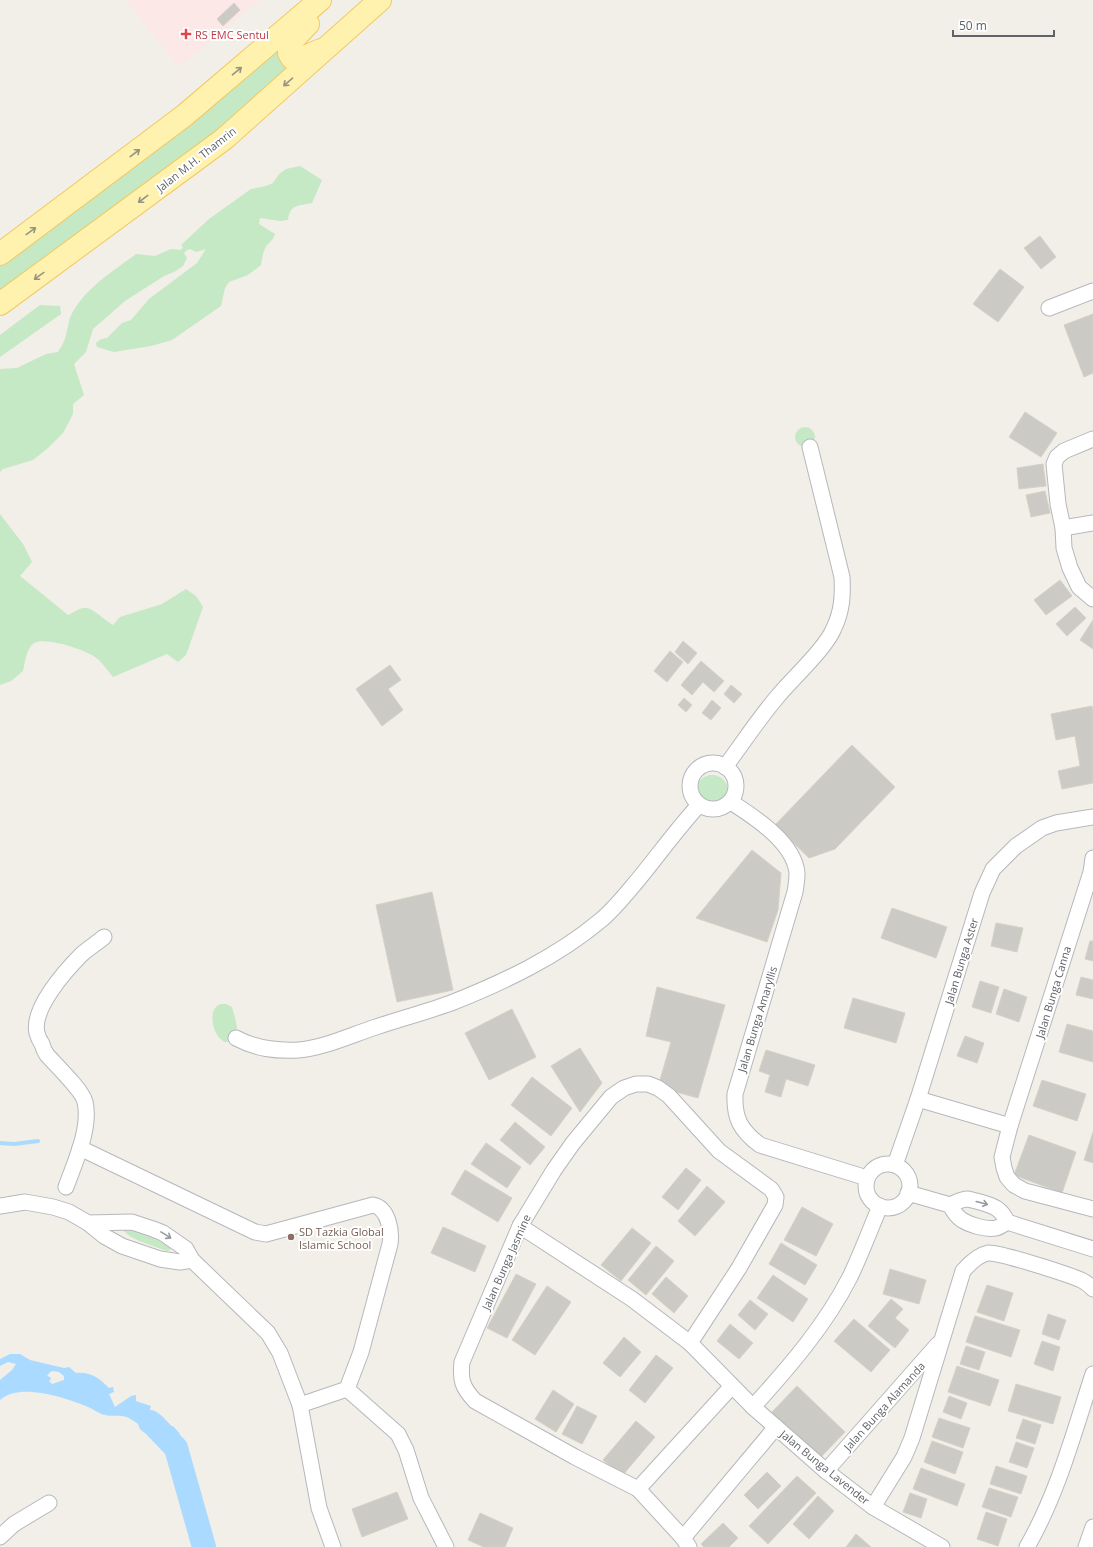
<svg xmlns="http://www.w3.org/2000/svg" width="1093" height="1547" font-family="'Open Sans',sans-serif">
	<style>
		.medical { fill: #fce8e6 }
		.green { fill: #c5e8c5 }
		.water { fill: #aadaff; fill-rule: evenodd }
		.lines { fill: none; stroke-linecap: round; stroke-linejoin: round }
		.stream { stroke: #aadaff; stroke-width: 4 }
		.river { stroke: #aadaff; stroke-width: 24 }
		.building { fill: #cccac5; stroke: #d6d1c6 }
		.minor-casing { stroke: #b5b8bc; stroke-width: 17 }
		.primary-casing { stroke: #f2c960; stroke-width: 24 }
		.minor { stroke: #fff; stroke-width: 15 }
		.primary { stroke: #fff2af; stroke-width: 22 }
		.oneway { stroke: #979581 }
		.oneway2 { stroke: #979a9d }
		.health-dot { fill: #e0444e; stroke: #fff; stroke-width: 1.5 }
		.education-dot { fill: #8d6e63; stroke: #fff; stroke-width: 1.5 }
		.labels { text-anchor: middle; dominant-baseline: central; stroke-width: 4; stroke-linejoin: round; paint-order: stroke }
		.health-label { font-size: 11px; fill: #be3a42; stroke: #fff; text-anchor: start }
		.street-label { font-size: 11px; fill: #5f6368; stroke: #fff }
		.education-label { font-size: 11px; fill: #785e54; stroke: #fff; text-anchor: start }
	</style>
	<rect width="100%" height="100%" fill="#f1efe8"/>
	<path class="medical" d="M126,0H260L179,67Z"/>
	<g class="green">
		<path d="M277,49L278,56L285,64H295C204,149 101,222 0,295V264Z"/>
		<path d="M300,166L322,180L312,203C298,206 290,204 288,220L280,221L260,218L259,224L275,234C273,240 271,241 267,245C263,251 262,258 261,265L248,275L229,282L225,288L221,306L172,340L151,346L114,352L97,347L96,343L101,339L107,338L122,323L131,320L149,299L197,263L206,249L196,252L190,249L187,250L184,253L187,258L183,266L174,272L164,276L125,301L93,329L86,352L74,364L84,395L73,404V414L63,433L48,448L33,460L3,469L0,472V369L17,368L46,354L58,352C60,348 63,344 65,339C67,332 68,325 70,318C82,290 112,272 136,254L155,256L171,249L181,250L183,247L181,245L209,219L251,189L266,186L273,183L279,174L286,169Z"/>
		<path d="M40,305L60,306L61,314L0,357V335Z"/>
		<circle cx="805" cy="437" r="10"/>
		<path d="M0,514L23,544L32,562L20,576L68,615C72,613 78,609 83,608C92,606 103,620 113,625L120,617L162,604L186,589L196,596L203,607L186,655L178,662L167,654L113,677C108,671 104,665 99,660C91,651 45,636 34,643C26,649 25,662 23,671L11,681L0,685Z"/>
		<circle cx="712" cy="791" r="16"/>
		<path d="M221,1004H226L232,1007C234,1016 243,1036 230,1041C227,1042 224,1043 222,1040C212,1033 207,1008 221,1004Z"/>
		<path d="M122,1227L141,1232L169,1246L171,1249L168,1251L164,1250C154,1246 124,1238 122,1227Z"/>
	</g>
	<path class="water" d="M10,1354H20L30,1360L64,1368L69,1367L76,1373C89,1371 100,1378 109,1388L113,1387L114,1392L109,1394L115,1407L131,1396L136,1395V1401L151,1406L149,1413L162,1419L169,1427L173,1426L180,1434L174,1445L162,1450C154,1437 143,1426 129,1418C121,1414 113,1417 105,1415C99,1414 94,1409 88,1407C66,1398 20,1382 0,1400V1380L12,1370L16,1364L8,1362L0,1366V1359ZM53,1371L59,1372L64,1376V1380L52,1384L49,1381L51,1379L50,1377L47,1376L50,1372Z"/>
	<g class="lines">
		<path class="stream" d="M0,1143L14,1144L38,1141"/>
		<path class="river" d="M150,1422L154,1425L176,1448L204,1547"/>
	</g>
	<g class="building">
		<path d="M234,3L240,10L223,26L217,19Z"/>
		<path d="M1040,236L1056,257L1041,269L1024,248Z"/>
		<path d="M1000,269L1024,287L998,322L973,304Z"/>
		<path d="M1093,314V373L1084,377L1064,325Z"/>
		<path d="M1025,412L1057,433L1041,457L1009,437Z"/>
		<path d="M1043,464L1046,486L1019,489L1017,468Z"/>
		<path d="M1045,491L1050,513L1031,517L1026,495Z"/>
		<path d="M1060,580L1072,596L1046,615L1034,600Z"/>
		<path d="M1075,607L1086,618L1067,636L1056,624Z"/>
		<path d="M1093,620V649L1080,640Z"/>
		<path d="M683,641L697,653L688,664L675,652Z"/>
		<path d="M670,651L683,662L667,682L654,671Z"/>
		<path d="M701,661L724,681L714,692L703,682L692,695L681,685Z"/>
		<path d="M390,665L401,680L388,689L403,710L382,726L356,689Z"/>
		<path d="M731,685L742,694L734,703L724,694Z"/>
		<path d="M684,698L692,705L686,712L678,705Z"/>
		<path d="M712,700L721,708L711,720L702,713Z"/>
		<path d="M1092,706L1093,712V783L1062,789L1058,771L1080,766L1075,736L1056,740L1051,714Z"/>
		<path d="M852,745L895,787L835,849L809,858L775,825Z"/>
		<path d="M752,850L781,873L778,910L767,942L696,918Z"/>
		<path d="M432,892L453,990L397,1002L376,905Z"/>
		<path d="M892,908L947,927L936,958L881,938Z"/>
		<path d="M996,923L1023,928L1017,952L991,946Z"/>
		<path d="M1090,941H1093V961L1085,959Z"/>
		<path d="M1081,977L1093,980V999L1076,995Z"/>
		<path d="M980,981L999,987L991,1013L972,1007Z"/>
		<path d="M657,987L725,1005L698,1098L658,1087L671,1042L646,1036Z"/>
		<path d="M1004,989L1027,997L1019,1022L996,1014Z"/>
		<path d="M853,998L905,1013L896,1043L844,1028Z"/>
		<path d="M512,1009L536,1057L489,1080L465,1033Z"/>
		<path d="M1067,1024L1093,1031V1062L1059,1052Z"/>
		<path d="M965,1036L984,1043L977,1063L957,1056Z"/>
		<path d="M580,1048L602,1083L580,1112L551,1066Z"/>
		<path d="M766,1050L815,1065L808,1086L786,1079L781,1097L765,1092L770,1075L759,1071Z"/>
		<path d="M532,1077L572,1108L551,1136L511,1105Z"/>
		<path d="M1042,1080L1086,1094L1077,1121L1033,1106Z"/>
		<path d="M515,1122L545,1147L530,1165L500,1140Z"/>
		<path d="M1093,1132V1163L1084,1160Z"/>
		<path d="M1029,1135L1076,1152L1062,1193L1014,1175Z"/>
		<path d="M486,1143L521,1167L507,1188L471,1164Z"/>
		<path d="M686,1168L701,1180L678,1210L662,1197Z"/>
		<path d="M465,1170L512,1198L498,1222L451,1194Z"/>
		<path d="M707,1186L725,1202L695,1236L678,1221Z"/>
		<path d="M802,1207L833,1224L816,1256L784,1240Z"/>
		<path d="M443,1227L486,1246L475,1272L431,1253Z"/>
		<path d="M632,1228L651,1243L621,1281L601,1265Z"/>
		<path d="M781,1243L817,1265L805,1285L769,1264Z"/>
		<path d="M656,1246L674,1261L646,1295L628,1280Z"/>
		<path d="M890,1269L926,1280L919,1304L883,1294Z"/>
		<path d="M516,1274L536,1284L507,1338L487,1328Z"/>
		<path d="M773,1275L808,1299L793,1322L757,1298Z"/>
		<path d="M666,1277L688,1296L674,1313L652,1294Z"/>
		<path d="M987,1285L1013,1293L1004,1321L977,1312Z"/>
		<path d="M547,1286L571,1302L535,1355L512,1340Z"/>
		<path d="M891,1299L903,1309L895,1318L909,1330L895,1348L868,1326Z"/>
		<path d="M750,1300L768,1314L755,1330L738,1315Z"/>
		<path d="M1048,1314L1066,1320L1059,1340L1042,1334Z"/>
		<path d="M975,1316L1020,1330L1011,1357L966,1342Z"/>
		<path d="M854,1319L890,1350L871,1372L834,1341Z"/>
		<path d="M730,1324L753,1343L739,1359L717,1341Z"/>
		<path d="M624,1337L641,1352L620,1377L603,1363Z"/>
		<path d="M1042,1341L1060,1347L1053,1371L1034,1364Z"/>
		<path d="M966,1346L985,1352L979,1370L960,1364Z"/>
		<path d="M656,1355L673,1368L645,1403L629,1390Z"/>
		<path d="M957,1366L999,1380L990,1406L948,1392Z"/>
		<path d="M1016,1384L1061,1397L1053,1424L1008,1411Z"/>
		<path d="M797,1386L845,1432L819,1459L771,1413Z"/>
		<path d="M553,1390L574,1404L556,1432L535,1419Z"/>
		<path d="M949,1396L967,1403L961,1419L943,1412Z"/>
		<path d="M577,1406L597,1416L582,1444L562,1434Z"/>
		<path d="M939,1418L970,1428L963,1448L932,1437Z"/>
		<path d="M1023,1419L1041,1425L1035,1444L1016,1438Z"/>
		<path d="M636,1421L655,1437L622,1476L603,1460Z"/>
		<path d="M932,1441L963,1452L955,1474L924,1462Z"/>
		<path d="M1016,1442L1034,1448L1027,1468L1009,1462Z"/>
		<path d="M996,1466L1027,1476L1021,1494L990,1484Z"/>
		<path d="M921,1468L965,1484L957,1506L913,1489Z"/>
		<path d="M767,1472L781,1486L758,1509L744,1495Z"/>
		<path d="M797,1476L816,1493L768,1544L749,1526Z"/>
		<path d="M989,1488L1018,1497L1011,1517L982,1507Z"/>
		<path d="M397,1492L408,1519L362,1537L352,1509Z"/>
		<path d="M910,1493L927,1499L921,1518L903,1512Z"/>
		<path d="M818,1496L834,1511L809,1539L793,1524Z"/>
		<path d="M986,1512L1007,1519L998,1546L977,1539Z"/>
		<path d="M480,1513L513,1528L505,1547H484L468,1540Z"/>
		<path d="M723,1523L738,1538L729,1547H704L701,1544Z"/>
		<path d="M856,1534L871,1547H846Z"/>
	</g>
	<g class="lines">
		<g class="minor-casing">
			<g id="minor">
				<path d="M1049,308L1093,291"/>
				<path d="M1093,439L1064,451L1057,457L1054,464L1058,504L1063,528L1064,548L1070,568L1079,587L1093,599"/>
				<path d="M1063,528L1093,523"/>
				<circle cx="713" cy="786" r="23"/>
				<path d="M725,767C743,743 759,718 778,696C793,678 826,648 834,628C842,611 843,596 842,577L810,447"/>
				<path d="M731,802C754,817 794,842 797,873C797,879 796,886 795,892L735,1094C734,1118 740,1130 760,1145L867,1178"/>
				<path d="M236,1038C256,1049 276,1051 298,1050C324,1048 351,1035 376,1027C400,1019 426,1012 451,1003C504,982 557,957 601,920C612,911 622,899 632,887C655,860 675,831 699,805"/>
				<path d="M918,1099L1010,1126L1002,1157L1004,1168L1007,1177L1014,1185L1025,1191L1093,1209"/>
				<path d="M1010,1126L1091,872L1093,858"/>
				<path d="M80,1148L255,1232L266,1234L373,1205C388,1208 392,1230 390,1244L361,1352L347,1389"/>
				<circle cx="888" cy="1186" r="22"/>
				<path d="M895,1165L918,1099L982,893L993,869L1016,846L1042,828L1056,823L1093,817"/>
				<path d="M66,1187C75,1162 91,1128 85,1102C83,1091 56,1065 47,1055C45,1052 43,1048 42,1044C40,1041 38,1037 37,1033C31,1009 66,970 82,954C89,948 97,943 104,937"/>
				<path d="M908,1193L950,1205C953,1211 956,1216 962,1220C970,1225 986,1230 996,1228C1000,1227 1004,1224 1007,1222L1093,1249"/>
				<path d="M950,1205C955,1203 961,1199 968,1199C972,1200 976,1201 980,1202C994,1206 1002,1209 1007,1222"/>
				<path d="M0,1206L25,1202L53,1207L69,1212L88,1223L104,1236L122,1246L160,1259L180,1262L192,1260"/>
				<path d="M88,1223L132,1222L153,1229L163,1233L186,1249L192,1260L268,1333L280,1353L300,1405L319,1508L333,1547"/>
				<path d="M520,1226L632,1299L690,1343L753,1407L826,1471L873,1507L942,1547"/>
				<path d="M300,1405L347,1389L398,1434L406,1450L421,1498L446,1547"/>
				<path d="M753,1407C789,1367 825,1326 850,1277C861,1254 870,1230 880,1206"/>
				<path d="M826,1471L938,1344"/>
				<path d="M638,1489L575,1457L475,1401C462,1387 460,1380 462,1362L520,1226L554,1170L573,1143L611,1097L624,1088L636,1084H648L658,1088L669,1096L719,1151L771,1189L776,1197L775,1205L739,1268L690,1343"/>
				<path d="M873,1507L904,1457L912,1438L963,1271C969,1264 978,1255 988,1253C999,1252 1071,1275 1083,1281C1087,1283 1090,1286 1093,1289"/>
				<path d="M0,1537L14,1524L49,1503"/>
				<path d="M683,1538L776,1427"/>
				<path d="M689,1547L683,1538L638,1489L732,1386"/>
				<path d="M1027,1547C1058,1493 1074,1432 1093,1374"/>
				<path d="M1086,1547L1093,1527"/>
			</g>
		</g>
		<g class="primary-casing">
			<g id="primary">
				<path d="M308,24L289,44V53L292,58H302L321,50"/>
				<path d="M0,254L185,115L320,0"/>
				<path d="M0,304L224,139L380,0"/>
			</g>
		</g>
		<use href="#minor" class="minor"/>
		<use href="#primary" class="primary"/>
	</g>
	<defs><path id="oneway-shaft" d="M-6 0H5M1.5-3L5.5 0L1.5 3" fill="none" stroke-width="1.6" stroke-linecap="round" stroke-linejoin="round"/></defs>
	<g class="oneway">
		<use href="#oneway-shaft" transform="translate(237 71) rotate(-40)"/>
		<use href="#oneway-shaft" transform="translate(288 82) rotate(139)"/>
		<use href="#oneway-shaft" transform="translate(135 153) rotate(-37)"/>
		<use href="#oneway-shaft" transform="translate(143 199) rotate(143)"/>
		<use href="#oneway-shaft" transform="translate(31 231) rotate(-36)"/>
		<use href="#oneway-shaft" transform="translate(39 276) rotate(144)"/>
	</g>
	<g class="oneway2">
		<use href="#oneway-shaft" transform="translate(982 1203) rotate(15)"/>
		<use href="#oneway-shaft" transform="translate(166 1235) rotate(32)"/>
	</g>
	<path class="health-dot" d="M184 28h4v4h4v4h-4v4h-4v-4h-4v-4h4z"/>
	<circle class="education-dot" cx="291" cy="1237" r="4"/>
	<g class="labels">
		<g class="health-label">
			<text x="195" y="34">RS EMC Sentul</text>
		</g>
		<g class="street-label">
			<text transform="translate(196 159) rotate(-38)">Jalan M.H. Thamrin</text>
			<text transform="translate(961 961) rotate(-73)">Jalan Bunga Aster</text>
			<text transform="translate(1053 992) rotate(-73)">Jalan Bunga Canna</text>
			<text transform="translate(757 1019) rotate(-73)">Jalan Bunga Amaryllis</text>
			<text transform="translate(506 1262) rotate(-66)">Jalan Bunga Jasmine</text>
			<text transform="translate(884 1406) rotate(-48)">Jalan Bunga Alamanda</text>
			<text transform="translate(825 1467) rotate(39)">Jalan Bunga Lavender</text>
		</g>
		<g class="education-label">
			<text x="299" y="1231">SD Tazkia Global<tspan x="299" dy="13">Islamic School</tspan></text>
		</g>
	</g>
	<path d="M953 30v6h101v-6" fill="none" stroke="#5f6368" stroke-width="2"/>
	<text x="959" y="30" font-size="12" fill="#5f6368" stroke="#ffffff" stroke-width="3" paint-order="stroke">50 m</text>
</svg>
